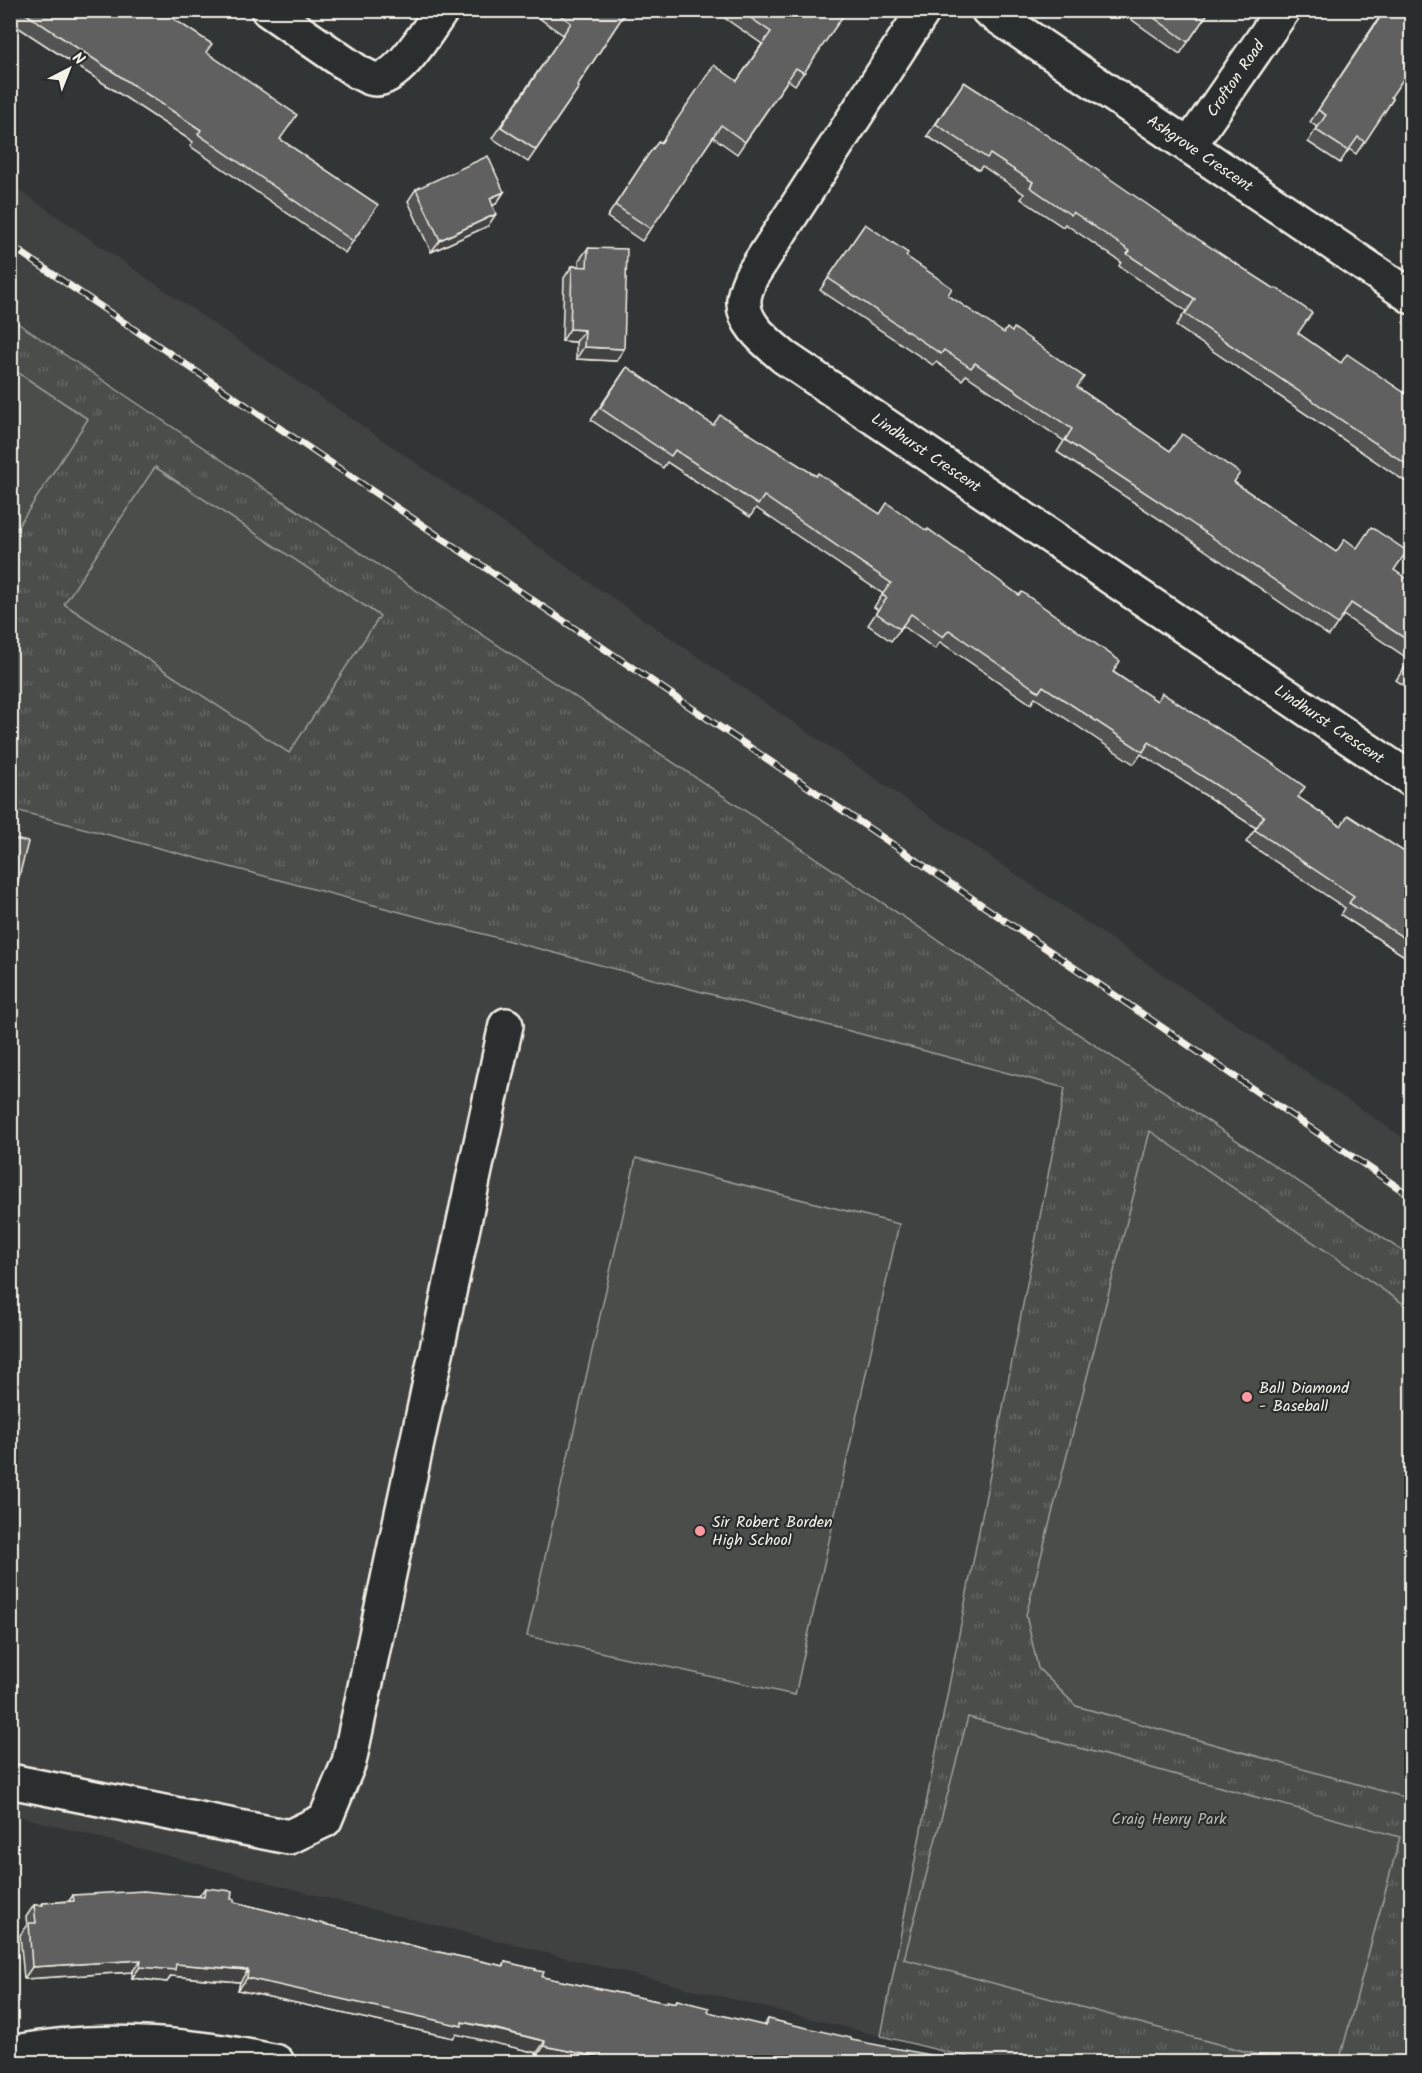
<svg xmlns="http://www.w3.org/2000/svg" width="1422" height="2073" font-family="Kalam,sans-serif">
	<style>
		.built { fill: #404242 }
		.grass { fill: url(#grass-tufts); stroke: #a09f9a; stroke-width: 1.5 }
		.pitch { fill: #4b4d4c; stroke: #a09f9a; stroke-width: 1.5 }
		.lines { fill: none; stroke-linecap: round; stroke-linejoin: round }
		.minor-casing { stroke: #f4f1e8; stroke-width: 38 }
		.minor { stroke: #2a2d2e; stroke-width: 33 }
		.rail-casing { stroke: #f4f1e8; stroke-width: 7 }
		.rail { stroke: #2a2d2e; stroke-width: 4.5; stroke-dasharray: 14; stroke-linecap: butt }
		.wall { fill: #525352; stroke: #f4f1e8; stroke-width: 1.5 }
		.shaded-wall { fill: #424342; stroke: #f4f1e8; stroke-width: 1.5 }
		.building { fill: #5f605f; stroke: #f4f1e8; stroke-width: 1.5 }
		.poi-dot { fill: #ff9aa2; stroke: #2a2d2e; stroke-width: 2 }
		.labels { text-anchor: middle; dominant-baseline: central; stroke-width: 4.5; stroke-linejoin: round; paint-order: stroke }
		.street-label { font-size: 16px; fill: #f4f1e8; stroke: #2a2d2e }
		.poi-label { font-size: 16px; fill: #f4f1e8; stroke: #2a2d2e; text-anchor: start }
		.park-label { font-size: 16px; fill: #b9b8b1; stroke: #2a2d2e }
	</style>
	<defs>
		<pattern id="grass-tufts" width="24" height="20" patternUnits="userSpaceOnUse" patternTransform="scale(1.5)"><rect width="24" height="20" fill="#4b4d4c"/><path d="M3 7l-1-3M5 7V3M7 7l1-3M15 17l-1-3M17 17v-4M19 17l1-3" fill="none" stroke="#666766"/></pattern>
	</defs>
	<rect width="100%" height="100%" fill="#323535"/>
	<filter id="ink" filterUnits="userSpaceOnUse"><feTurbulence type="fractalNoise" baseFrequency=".0167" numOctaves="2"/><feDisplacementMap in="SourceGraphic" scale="12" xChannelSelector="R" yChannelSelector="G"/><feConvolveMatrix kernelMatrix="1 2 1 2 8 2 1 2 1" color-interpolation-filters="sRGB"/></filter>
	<g filter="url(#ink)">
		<g class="built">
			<path d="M10,184L905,799L1411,1143V1257L11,318Z"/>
			<path d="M10,809L1065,1087L958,1658L881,2036L334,1900L11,1814Z"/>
		</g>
		<path class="grass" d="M10,318L1411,1257V2062H987L881,2036L1065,1088L11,809Z"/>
		<g class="pitch">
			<path d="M11,368L88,419L11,537Z"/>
			<path d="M155,467L380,616L289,753L64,604Z"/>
			<path d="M1150,1131L1411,1309V1799L1076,1706L1038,1668L1026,1615Z"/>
			<path d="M636,1158L899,1224L795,1695L527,1636Z"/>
			<path d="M968,1717L1400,1837L1339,2062H1284L904,1959Z"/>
		</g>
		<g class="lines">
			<g class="minor-casing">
				<g id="minor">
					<path d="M268,10L358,72C363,74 369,79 375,79C399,80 429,28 442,10"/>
					<path id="s1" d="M924,10L751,277C748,284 744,293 744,300C742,324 768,343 784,357L1412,780"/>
					<path id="s2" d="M988,10L1412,297"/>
					<path id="s3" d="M1189,146L1283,10"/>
					<path d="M10,1781L289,1837L325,1820L349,1762L506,1025"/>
					<path d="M10,2053C99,2035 189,2043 277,2062"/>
				</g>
			</g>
			<use href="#minor" class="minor"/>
			<g class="rail-casing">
				<path id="rail" d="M10,245L1412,1197"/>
			</g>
			<use href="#rail" class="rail"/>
		</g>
		<g class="wall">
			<path d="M10,10H160L206,52L280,139L378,205L345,253L190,146L193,142L10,22Z"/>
			<path d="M544,10H627L577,86L579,87L528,162L492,138L563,35L539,18Z"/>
			<path d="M713,10H847L795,85L788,80L737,154L713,137L642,241L607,217L648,155L661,142L737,81L762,44Z"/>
			<path d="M1118,10H1210L1180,54Z"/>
			<path d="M1384,10L1391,97L1393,99L1356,154L1349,149L1340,163L1308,142L1317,127L1310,122Z"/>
			<path d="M964,82L1298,333L1341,363L1412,398V486L1176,326L1186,311L1119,266L1121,262L1065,224L1063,227L1021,199L1024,194L982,166L979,170L927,136Z"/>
			<path d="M416,189L504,192L496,204L493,205L488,226L431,252L408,201Z"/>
			<path d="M865,224L906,256L948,295L1077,387L1170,451L1234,482L1336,552L1357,548L1394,570L1412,589V691L1396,680L1410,660L1343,615L1329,636L1173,528L1057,452L1064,441L966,375L962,380L936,362L933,365L820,290Z"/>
			<path d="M588,248L624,349L616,361L576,359V342L562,341L564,278L572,266H579V260Z"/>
			<path d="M627,367L713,425L1113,672L1341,826L1412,857V961L1341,915L1345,908L1246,842L1256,828L1141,754L1134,764L1035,698L1031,704L940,642L935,649L903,626L891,641L868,625L878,610L874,607L883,594L756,508L750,517L667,462L663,468L591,420Z"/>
			<path d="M205,1888L231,1899L234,1902L434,1951L503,1966L505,1962L535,1970L542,1977L666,2003L667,2001L675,2003L677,2000L708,2012L763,2026L768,2019L851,2040L952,2062H558L536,2058L537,2053L484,2040L456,2034L453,2038L238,1990L240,1982L171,1976L167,1982L132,1978V1972L24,1979L20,1935L27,1926L26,1917L34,1905H41L43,1903L69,1901L73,1895L199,1896Z"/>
		</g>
		<g class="shaded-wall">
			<path d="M504,192L496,204L482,210L490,198Z"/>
			<path d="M496,214L488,226L431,252L440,240Z"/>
			<path d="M570,329L585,330L576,342L562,341Z"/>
			<path d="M584,347L624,349L616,361L576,359Z"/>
			<path d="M141,1960L132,1972L24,1979L32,1967Z"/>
			<path d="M176,1964L248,1970L240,1982L171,1976L167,1982L132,1978L140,1967Z"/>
			<path d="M247,1978L462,2022L545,2041L537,2053L456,2034L453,2038L238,1990Z"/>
			<path d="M544,2046L623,2062H558L536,2058Z"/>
		</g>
		<g class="building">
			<path d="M20,10H160L212,44L206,52L297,115L280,139L378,205L353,241L198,134L201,130Z"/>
			<path d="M553,10H627L577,86L579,87L536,150L501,127L571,23Z"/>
			<path d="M739,10H847L804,73L796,68L745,142L721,125L651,229L615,205L648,155L659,141L661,143L714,65L737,81L771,32Z"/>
			<path d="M1143,10H1210L1188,42Z"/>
			<path d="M1385,10H1412V66L1391,97L1393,99L1365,142L1358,137L1348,151L1316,130L1326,115L1318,110Z"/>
			<path d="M964,82L1045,134L1190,234L1275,289L1276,288L1312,313L1298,333L1341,363L1347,354L1412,398V468L1185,314L1195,299L1127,254L1130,251L1073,212L1071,215L1030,187L1033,182L990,154L987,158L936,124Z"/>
			<path d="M488,156L504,192L490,198L496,214L440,240L416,189Z"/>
			<path d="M865,224L908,253L906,256L952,288L948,295L1004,333L1007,328L1012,332L1014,328L1084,377L1077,387L1170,451L1182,434L1240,473L1234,482L1336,552L1345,539L1357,548L1371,527L1407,551L1394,570L1412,582L1410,588L1412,589V643L1351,603L1338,624L1181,516L1065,440L1072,429L975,363L971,368L944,350L941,354L828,278Z"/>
			<path d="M588,248L627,249L624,349L584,347L585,330L570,329L572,266L587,267Z"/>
			<path d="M627,367L713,425L720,415L816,476L818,473L880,514L887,503L927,531L928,529L1019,595L1022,592L1120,661L1113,672L1157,701L1162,693L1266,759L1305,787L1298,797L1341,826L1348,815L1412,857V943L1349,903L1354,896L1255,830L1264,816L1149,742L1143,752L1043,686L1039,692L949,630L943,637L911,614L900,629L876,613L887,598L882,595L891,583L764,496L758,505L675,450L671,456L600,408Z"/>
			<path d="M1412,658V673L1405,669Z"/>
			<path d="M10,838L28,842L10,912Z"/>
			<path d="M205,1888L232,1891L231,1899H234V1902L434,1951L504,1966L505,1962L536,1969L535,1970L544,1972L542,1977L667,2003V2001L676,2003L677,2000L709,2008L708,2012L766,2026L768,2019L851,2038V2040L952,2059V2062H623L544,2046L545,2041L492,2028L462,2022V2026L247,1978L248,1970L176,1964L175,1970L140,1967L141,1960L32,1967L29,1923H36L34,1905H43V1903L74,1901L73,1895L144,1891L204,1897Z"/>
		</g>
	</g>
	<g class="poi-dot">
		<circle cx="1247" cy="1397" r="6"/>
		<circle cx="700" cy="1531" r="6"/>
	</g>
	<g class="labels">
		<g class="street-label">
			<text stroke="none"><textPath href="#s3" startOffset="82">Crofton Road</textPath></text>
			<text stroke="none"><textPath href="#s2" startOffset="256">Ashgrove Crescent</textPath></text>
			<text stroke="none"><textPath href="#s1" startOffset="586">Lindhurst Crescent</textPath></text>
			<text stroke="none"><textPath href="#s1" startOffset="1072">Lindhurst Crescent</textPath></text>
		</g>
		<g class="poi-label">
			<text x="1259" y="1388">Ball Diamond<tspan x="1259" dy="18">- Baseball</tspan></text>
			<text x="712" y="1522">Sir Robert Borden<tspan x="712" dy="18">High School</tspan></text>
		</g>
		<g class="park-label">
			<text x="1169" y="1819">Craig Henry Park</text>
		</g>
	</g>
	<rect width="1422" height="2073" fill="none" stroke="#2a2d2e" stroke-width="36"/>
	<rect x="18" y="18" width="1386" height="2037" fill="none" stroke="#f4f1e8" stroke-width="2" filter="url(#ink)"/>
	<g transform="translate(69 69) rotate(42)" stroke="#2a2d2e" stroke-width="4.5" paint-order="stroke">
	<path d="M0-4.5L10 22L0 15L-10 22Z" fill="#f4f1e8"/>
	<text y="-9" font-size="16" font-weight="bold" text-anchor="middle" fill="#f4f1e8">N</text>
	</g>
</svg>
